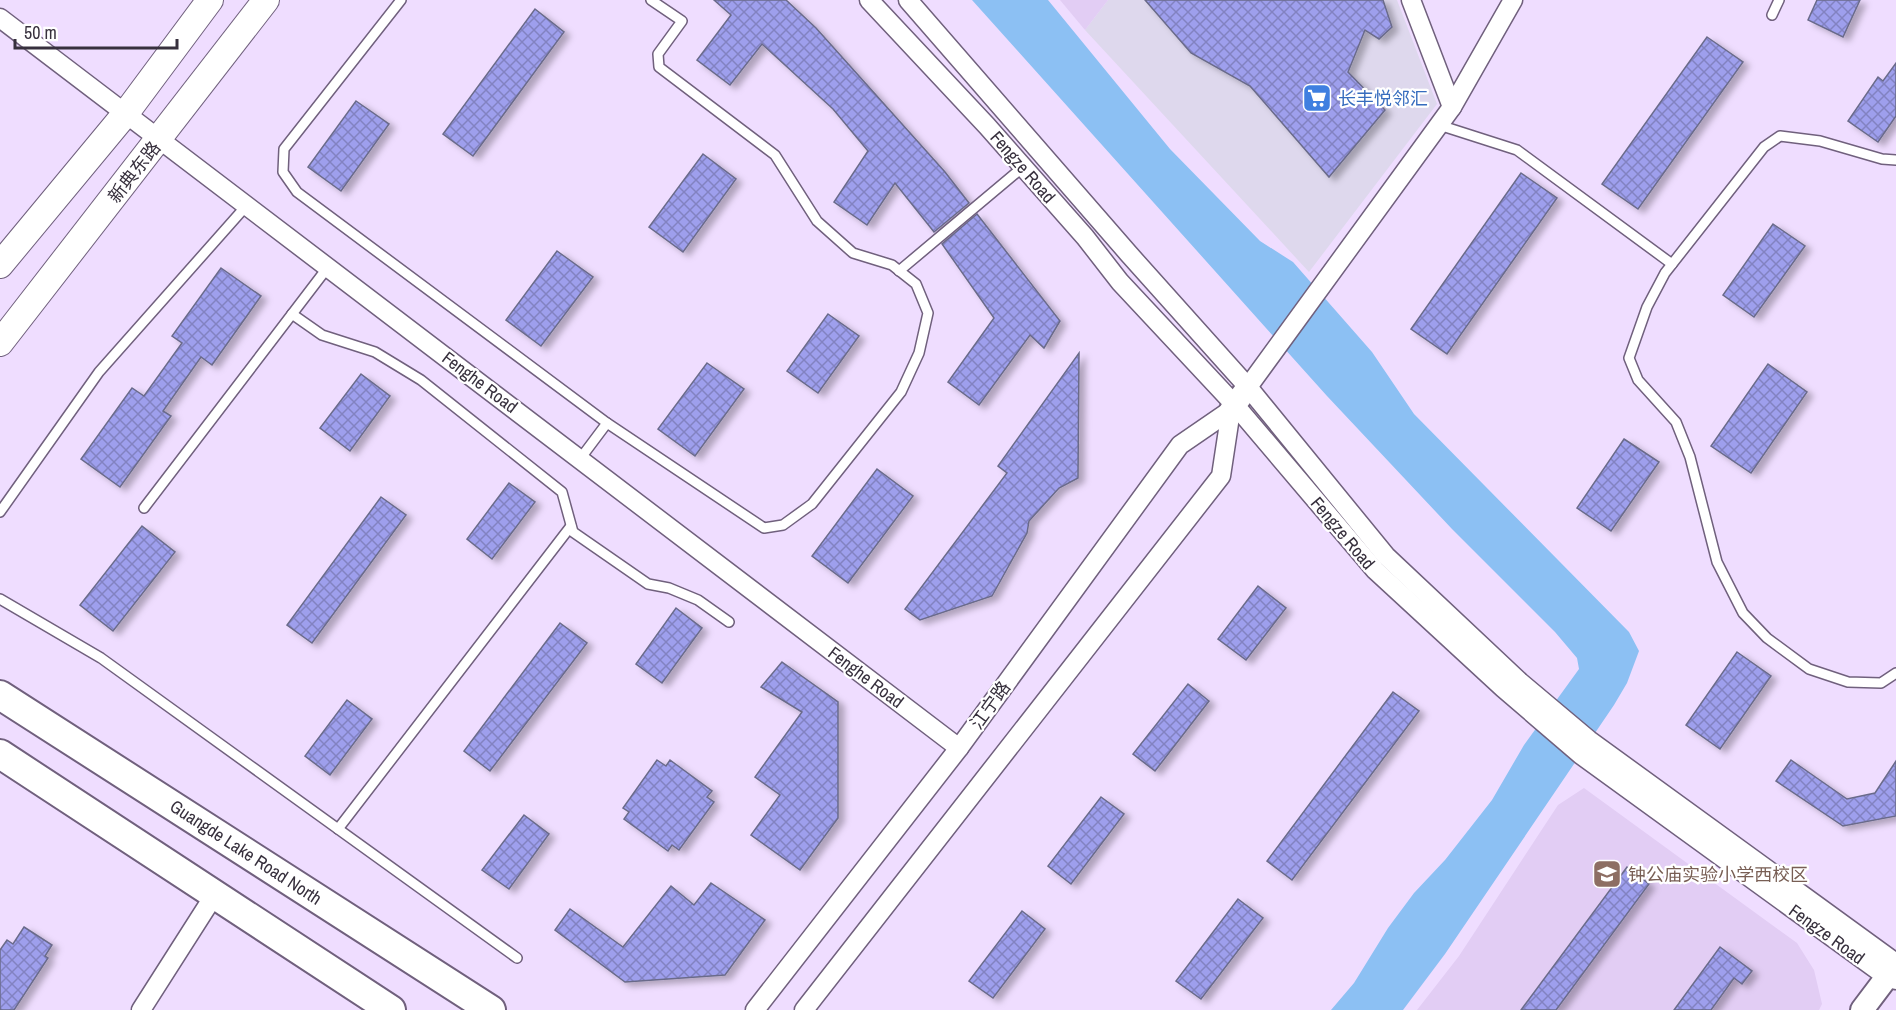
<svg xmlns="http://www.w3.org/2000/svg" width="1896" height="1010" font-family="'Archivo Narrow','Noto Sans SC',sans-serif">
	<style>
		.commercial { fill: #ded8ed }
		.built { fill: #e2cdf4 }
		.water { fill: #8cc0f3 }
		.building { fill: url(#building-cross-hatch); stroke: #6a6b8a; stroke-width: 1.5; filter: url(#shadow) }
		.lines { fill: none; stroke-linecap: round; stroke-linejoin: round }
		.service-casing { stroke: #70607d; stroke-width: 12 }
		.minor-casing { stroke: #70607d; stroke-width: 21 }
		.tertiary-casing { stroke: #70607d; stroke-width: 26 }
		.secondary-casing { stroke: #70607d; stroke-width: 28 }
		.primary-casing { stroke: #70607d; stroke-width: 32 }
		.service { stroke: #fff; stroke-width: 9 }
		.minor { stroke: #fff; stroke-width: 18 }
		.tertiary { stroke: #fff; stroke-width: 22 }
		.secondary { stroke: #fff; stroke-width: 26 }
		.primary { stroke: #fff; stroke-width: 28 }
		.labels { text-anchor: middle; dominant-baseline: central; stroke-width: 4.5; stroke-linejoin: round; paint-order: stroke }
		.shop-label { font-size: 18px; fill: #366cbe; stroke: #fff; text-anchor: start }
		.street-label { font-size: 18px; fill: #37303d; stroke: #fff }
		.education-label { font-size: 18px; fill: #785e54; stroke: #fff; text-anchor: start }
	</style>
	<defs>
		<pattern id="building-cross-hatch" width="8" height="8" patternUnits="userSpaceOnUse" patternTransform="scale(1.5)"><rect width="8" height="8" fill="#9e9fed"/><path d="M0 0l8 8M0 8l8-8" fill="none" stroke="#8282c1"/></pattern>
		<filter id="shadow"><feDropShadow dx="6" dy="4" stdDeviation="3" flood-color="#0004"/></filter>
	</defs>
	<rect width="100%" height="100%" fill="#efddff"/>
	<path class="commercial" d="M1108,0H1397L1437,104L1309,272L1085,30Z"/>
	<g class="built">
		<path d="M1060,0H1108L1085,30Z"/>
		<path d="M1584,788L1797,943L1814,970L1822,1004L1819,1010H1417L1459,956L1558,805Z"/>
	</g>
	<path class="water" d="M972,0H1048L1170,149L1260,241L1293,262L1372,352L1414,414L1629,632L1639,651L1627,683L1614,705L1445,954L1403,1010H1331L1354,983L1388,928L1414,893L1445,860L1492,800L1524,745L1579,669L1577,658L1555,632L1452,529L1327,396Z"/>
	<g class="building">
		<path d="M714,0H786L816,28L945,172L969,203L934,232L895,183L867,225L834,202L868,151L833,109L762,44L730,85L697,60L731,15Z"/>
		<path d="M1145,0H1383L1392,27L1379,39L1365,30L1348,72L1385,110L1329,177L1250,86L1191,53Z"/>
		<path d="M1817,0H1860L1843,37L1808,20Z"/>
		<path d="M535,9L564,32L473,156L443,134Z"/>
		<path d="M1707,37L1743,62L1638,209L1602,184Z"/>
		<path d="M1896,63V116L1878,142L1848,121L1878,77L1883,81Z"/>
		<path d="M356,101L389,124L341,191L308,167Z"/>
		<path d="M703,154L736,179L683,252L649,227Z"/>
		<path d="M1521,173L1557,198L1447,354L1411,329Z"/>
		<path d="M977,214L1060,321L1044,348L1030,335L979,405L948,382L994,318L942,244Z"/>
		<path d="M1773,224L1805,246L1754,317L1723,295Z"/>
		<path d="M557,251L593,277L541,346L506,320Z"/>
		<path d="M221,268L261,296L212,365L201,357L163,411L171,416L120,487L81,459L132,388L144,396L182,343L172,336Z"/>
		<path d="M828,314L859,336L818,393L787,371Z"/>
		<path d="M1079,353L1078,478L1059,488L1029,521L1027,533L992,596L920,620L905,609L1007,473L998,466Z"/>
		<path d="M707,363L744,389L695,456L658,429Z"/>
		<path d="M1768,364L1807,392L1751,473L1711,446Z"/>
		<path d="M361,374L390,396L350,451L320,428Z"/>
		<path d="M1624,439L1659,462L1611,531L1577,508Z"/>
		<path d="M877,469L913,496L848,583L812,556Z"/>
		<path d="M509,483L535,502L492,559L467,539Z"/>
		<path d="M381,497L406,515L312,643L287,625Z"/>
		<path d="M142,526L175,552L113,631L80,605Z"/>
		<path d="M1258,586L1286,608L1246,660L1218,639Z"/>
		<path d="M676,608L702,628L662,683L636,664Z"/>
		<path d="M560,623L587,643L490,771L464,751Z"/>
		<path d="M1737,652L1771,676L1720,749L1686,725Z"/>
		<path d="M782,662L838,702V818L800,870L751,835L780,795L755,777L802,712L761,687Z"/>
		<path d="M1188,684L1209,701L1155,771L1133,754Z"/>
		<path d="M1393,692L1419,711L1292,880L1267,861Z"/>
		<path d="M347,700L372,719L330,775L305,756Z"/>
		<path d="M657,760L666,766L670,760L712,791L707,797L714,802L679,850L672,845L668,851L624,819L629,812L623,808Z"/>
		<path d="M1791,760L1847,799L1875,793L1896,761V816L1843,826L1776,781Z"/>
		<path d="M1101,797L1124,814L1071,884L1048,866Z"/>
		<path d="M524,815L549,834L509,889L482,870Z"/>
		<path d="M1627,867L1649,884L1556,1010H1521Z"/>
		<path d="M711,883L765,920L725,975L625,982L555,930L570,909L623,947L671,886L694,905Z"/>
		<path d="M1238,899L1263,918L1201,999L1176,981Z"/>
		<path d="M1022,911L1045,929L993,998L969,981Z"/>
		<path d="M24,927L52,945L45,956L48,958L14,1010H0V950L7,940L13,944Z"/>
		<path d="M1720,947L1752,971L1742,984L1734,978L1711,1010H1674Z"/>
	</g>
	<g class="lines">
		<g class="service-casing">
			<g id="service">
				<path d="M401,0L284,149L283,172L297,192L607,423L580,459"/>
				<path d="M1772,15L1779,0"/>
				<path d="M1439,125L1517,150L1672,264"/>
				<path d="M1896,160L1882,159L1820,141L1780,136L1764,147L1665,273L1647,307L1629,358L1638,380L1676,422L1690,457L1717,562L1743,613L1767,638L1809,669L1848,682L1881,683L1896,673"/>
				<path d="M899,271L1023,167"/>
				<path d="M292,314L322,335L375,352L421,380L562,492L573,532L648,584L669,588L698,600L729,622"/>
				<path d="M607,423L764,528L783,525L812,504L901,392L919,353L928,313L916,284L892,265L853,253L817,221L775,155L659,67L658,54L682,21L651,0"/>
				<path d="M144,508L328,267"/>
				<path d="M0,512L99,372L247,205"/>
				<path d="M0,599L101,658L517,958"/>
				<path d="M338,829L571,526"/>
			</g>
		</g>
		<g class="minor-casing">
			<g id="minor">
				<path d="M869,0L987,126L1085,237L1120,282L1235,405L1375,570L1503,688L1581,755L1887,977L1896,980"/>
				<path d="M908,0L1128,253L1248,387L1386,556L1520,682L1589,740L1896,963"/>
				<path d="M1411,0L1452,107"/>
				<path d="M0,18L959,748"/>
				<path d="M1248,387L1452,107L1513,0"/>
				<path d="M141,1010L215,894"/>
				<path d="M755,1010L959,748L1180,445L1231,410"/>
				<path d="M804,1010L1221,476L1231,410"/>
			</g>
		</g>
		<g class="tertiary-casing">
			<g id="tertiary">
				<path d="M1231,410L1248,387"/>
				<path d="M1862,1010L1896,965"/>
			</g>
		</g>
		<g class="secondary-casing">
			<g id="secondary">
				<path d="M0,265L126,113L210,0"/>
				<path d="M0,343L266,0"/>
			</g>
		</g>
		<g class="primary-casing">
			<g id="primary">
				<path d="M0,695L491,1010"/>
				<path d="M0,754L391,1010"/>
			</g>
		</g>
		<use href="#service" class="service"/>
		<use href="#minor" class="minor"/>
		<use href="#tertiary" class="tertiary"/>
		<use href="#secondary" class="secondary"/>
		<use href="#primary" class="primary"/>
	</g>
	<defs>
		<g id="supermarket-square" transform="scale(1.5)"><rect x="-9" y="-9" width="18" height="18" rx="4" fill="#3f7fe0" stroke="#fff"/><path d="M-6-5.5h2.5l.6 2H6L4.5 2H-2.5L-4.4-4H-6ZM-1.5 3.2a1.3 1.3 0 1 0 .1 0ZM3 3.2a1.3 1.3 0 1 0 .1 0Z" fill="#fff"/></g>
		<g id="school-square" transform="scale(1.5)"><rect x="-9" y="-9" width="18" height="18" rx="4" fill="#8d6e63" stroke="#fff"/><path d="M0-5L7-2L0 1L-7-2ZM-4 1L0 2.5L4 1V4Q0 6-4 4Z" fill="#fff"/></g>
	</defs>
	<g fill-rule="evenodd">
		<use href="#supermarket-square" x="1317" y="98"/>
		<use href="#school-square" x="1607" y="874"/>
	</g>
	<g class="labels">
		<g class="shop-label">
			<text x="1338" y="98">长丰悦邻汇</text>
		</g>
		<g class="street-label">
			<text transform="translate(1023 167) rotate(49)">Fengze Road</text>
			<text transform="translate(134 172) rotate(-52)">新典东路</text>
			<text transform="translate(480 382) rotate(37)">Fenghe Road</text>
			<text transform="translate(1343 533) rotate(50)">Fengze Road</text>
			<text transform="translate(866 677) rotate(37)">Fenghe Road</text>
			<text transform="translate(990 705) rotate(-54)">江宁路</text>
			<text transform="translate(246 852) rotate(33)">Guangde Lake Road North</text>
			<text transform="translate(1827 934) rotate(36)">Fengze Road</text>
		</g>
		<g class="education-label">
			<text x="1628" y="874">钟公庙实验小学西校区</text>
		</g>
	</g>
	<path d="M15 39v9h162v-9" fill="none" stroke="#37303d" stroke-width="3"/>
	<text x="24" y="39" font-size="18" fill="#37303d" stroke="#ffffff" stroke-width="4.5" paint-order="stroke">50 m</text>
</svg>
